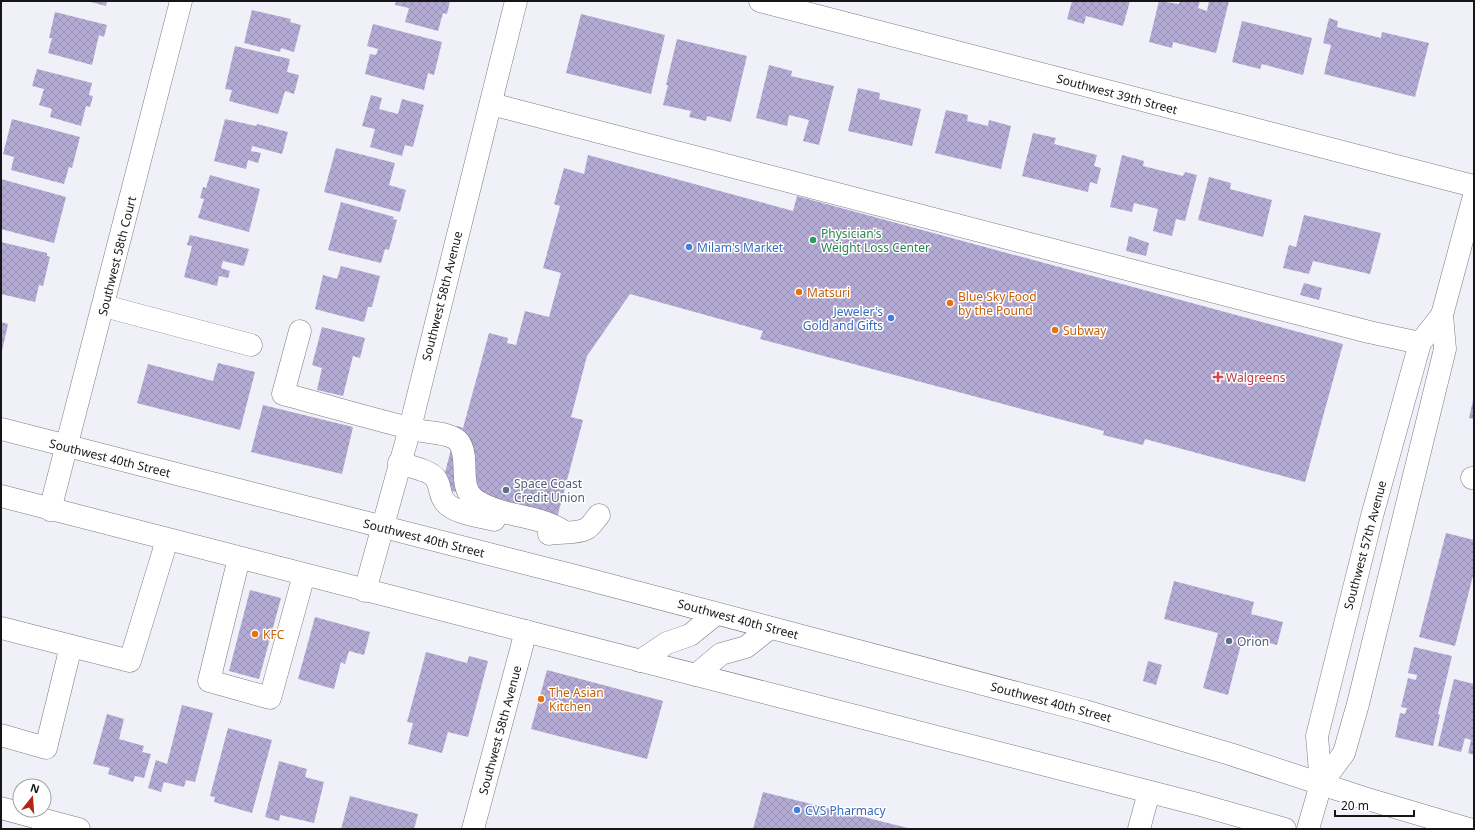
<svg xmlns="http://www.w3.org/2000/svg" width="1475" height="830" font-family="'Noto Sans',sans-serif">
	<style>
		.building { fill: url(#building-cross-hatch) }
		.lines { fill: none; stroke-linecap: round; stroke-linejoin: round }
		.minor-casing { stroke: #7a7a81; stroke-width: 23 }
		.major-casing { stroke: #7a7a81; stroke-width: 23 }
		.minor { stroke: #fff; stroke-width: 22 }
		.major { stroke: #fff; stroke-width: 22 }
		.leisure-dot { fill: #2e9e5b; stroke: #fff; stroke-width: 1.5 }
		.shop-dot { fill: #3f7fe0; stroke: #fff; stroke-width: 1.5 }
		.food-dot { fill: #e8710a; stroke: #fff; stroke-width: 1.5 }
		.health-dot { fill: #e0444e; stroke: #fff; stroke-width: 1.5 }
		.service-dot { fill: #5c6f8a; stroke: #fff; stroke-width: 1.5 }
		.labels { text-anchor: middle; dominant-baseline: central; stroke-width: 3; stroke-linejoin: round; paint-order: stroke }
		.street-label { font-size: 12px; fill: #161619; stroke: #fff }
		.leisure-label { font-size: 12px; fill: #27864d; stroke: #fff; text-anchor: start }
		.shop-label { font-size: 12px; fill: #366cbe; stroke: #fff; text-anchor: start }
		.food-label { font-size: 12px; fill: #c56008; stroke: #fff; text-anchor: start }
		.health-label { font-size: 12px; fill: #be3a42; stroke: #fff; text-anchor: start }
		.service-label { font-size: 12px; fill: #4e5e75; stroke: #fff; text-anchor: start }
	</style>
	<defs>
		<pattern id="building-cross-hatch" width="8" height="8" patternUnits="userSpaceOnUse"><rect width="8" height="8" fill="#b4abd4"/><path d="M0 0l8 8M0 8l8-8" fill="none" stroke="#9a92b5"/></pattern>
	</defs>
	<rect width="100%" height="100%" fill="#f0f0f8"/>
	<g class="building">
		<path d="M87,1H107L106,6Z"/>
		<path d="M396,1H450L447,14L443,13L438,31L405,22L409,8L395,5Z"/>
		<path d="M1072,1H1130L1123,26L1086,16L1084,24L1067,19Z"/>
		<path d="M1159,1L1179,4L1180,1H1200L1198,8L1207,11L1209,1H1229L1216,53L1173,42L1172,48L1149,42Z"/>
		<path d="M252,10L291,19L290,22L301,25L294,52L281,48L280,52L244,43Z"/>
		<path d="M55,12L107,25L104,37L99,35L92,65L48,53L52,38H49Z"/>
		<path d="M581,14L665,35L651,94L566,73Z"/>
		<path d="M1329,18L1338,21L1337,27L1381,38L1382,32L1429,43L1415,97L1324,74L1331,45L1323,43Z"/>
		<path d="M1242,21L1312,38L1303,75L1262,64L1260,69L1232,62Z"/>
		<path d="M373,24L442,42L434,75L428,73L424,90L365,74L370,54L376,55L378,49L367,46Z"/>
		<path d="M677,39L747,56L731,122L707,116L706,121L689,117L691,111L663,105L668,85H666Z"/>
		<path d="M235,46L290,59L287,72L299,75L294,94L285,91L278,114L229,101L232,90L225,89Z"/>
		<path d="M769,65L792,71L791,76L834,86L819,145L803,141L809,120L789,115L787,126L756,118Z"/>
		<path d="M37,69L92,83L89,95L93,96L90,107L86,106L81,126L50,117L52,109L39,105L44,89L32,86Z"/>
		<path d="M858,88L880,93L879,99L921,109L912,146L848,131Z"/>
		<path d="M371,95L382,98L379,109L398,114L402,99L424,105L413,147L405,145L402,156L370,147L375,129L362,126Z"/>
		<path d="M946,110L968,115L967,121L988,126L989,120L1011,126L1001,169L935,153Z"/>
		<path d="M12,119L80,137L72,168L69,167L64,184L11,170L14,157L3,154Z"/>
		<path d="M225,119L256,126L257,124L288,132L282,154L252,146L251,151L261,153L258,163L248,160L246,169L214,161Z"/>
		<path d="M1033,133L1056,138L1054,144L1097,155L1094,166L1101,168L1097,184L1090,182L1088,192L1022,176Z"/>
		<path d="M336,148L395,163L389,185L406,190L400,212L324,192Z"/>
		<path d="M588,155L793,211L797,196L1343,344L1305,482L1145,439L1143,445L1103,435L1104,431L760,339L763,331L630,294L587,356L571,417L583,420L557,518L441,488L457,426L463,428L489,333L508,338L507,343L516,345L525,311L549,317L561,273L543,268L560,206L554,204L564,168L584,174Z"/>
		<path d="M1122,155L1144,161L1143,166L1183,176L1185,172L1197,175L1185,221L1176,219L1172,236L1153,231L1158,209L1134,203L1132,212L1110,207Z"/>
		<path d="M210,175L260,189L249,232L198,218L204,199L200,198L203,187L206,188Z"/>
		<path d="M1209,177L1231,183L1230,189L1272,200L1263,237L1198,220Z"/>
		<path d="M1,179L66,197L54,243L1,229Z"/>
		<path d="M341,202L394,217L393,219L397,220L389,250L385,249L381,263L328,250Z"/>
		<path d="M1304,215L1381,233L1370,274L1313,261L1309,274L1283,268L1289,245L1296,247Z"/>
		<path d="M190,235L249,249L244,266L223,261L221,268L230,271L228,278L219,276L217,286L184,277L192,246L187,245Z"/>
		<path d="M1129,236L1149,243L1146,256L1126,251Z"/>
		<path d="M1,242L47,253V256L50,257L43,286L39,285L35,302L1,294Z"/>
		<path d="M341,266L380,276L372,307H368L364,322L315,309L323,275L337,279Z"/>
		<path d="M1304,283L1322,288L1319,300L1300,295Z"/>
		<path d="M1,322L8,324L2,351H1Z"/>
		<path d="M322,327L365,338L360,358L353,356L343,396L317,390L322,368L312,365Z"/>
		<path d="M218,363L255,372L240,430L137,403L148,364L213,381Z"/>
		<path d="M1473,400H1474V419L1469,418Z"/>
		<path d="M263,405L353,427L342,474L251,452Z"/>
		<path d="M1446,533L1474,540V572L1455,646L1419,637Z"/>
		<path d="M1174,581L1254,602L1251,614L1283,622L1277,645L1243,636L1228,695L1203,688L1218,633L1164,619Z"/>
		<path d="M250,590L281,598L259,679L229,671Z"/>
		<path d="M315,617L370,632L364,655L349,651L345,664L341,662L334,689L298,679Z"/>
		<path d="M1414,647L1452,656L1438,714L1440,715L1433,746L1395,737L1400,713L1405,714L1407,708L1401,707L1408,678L1416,680L1417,675L1408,673Z"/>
		<path d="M426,652L467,663L469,656L488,661L468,737L448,732L442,753L408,744L413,723L407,722Z"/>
		<path d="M1148,661L1162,665L1156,685L1143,681Z"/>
		<path d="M547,670L663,701L647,759L531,729Z"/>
		<path d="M1454,679L1474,684V755L1468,753L1471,740L1465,738L1461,752L1438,746Z"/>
		<path d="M182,705L213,713L195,782L186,780L184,787L164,782L161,792L148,788L156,760L167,764Z"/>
		<path d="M107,714L124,719L119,739L144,746L142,752L151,754L144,778L135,776L133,782L108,774L110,768L93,764Z"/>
		<path d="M228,728L272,740L252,813L214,802L215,797L210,796Z"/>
		<path d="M279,761L307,769L305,777L324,782L314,823L280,815L279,821L265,817Z"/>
		<path d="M763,792L908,828V829H753Z"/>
		<path d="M350,796L418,814L414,829H341Z"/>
	</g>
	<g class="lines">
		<g class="minor-casing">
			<g id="minor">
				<path d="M760,1L1474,186"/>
				<path d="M491,104L1369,332L1420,343"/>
				<path d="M104,306L251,345"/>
				<path d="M300,331L283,394C329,406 375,420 422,431C432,433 452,433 459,442C471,459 456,489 477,501C502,517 536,514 563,531"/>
				<path d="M399,463C408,466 432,471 436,479C441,486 439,495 445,502C455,514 480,516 494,520"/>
				<path d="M1472,478H1474"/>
				<path d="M50,510L181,1"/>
				<path d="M549,534C560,532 576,534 586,529C591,527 595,519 599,515"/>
				<path d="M239,558L209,681L270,698L304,575"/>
				<path d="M365,591L410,428L516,1"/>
				<path d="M1,628L130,661L167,540"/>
				<path d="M1,735L46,748L71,646"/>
				<path d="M1,808L79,829"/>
				<path d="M473,829L526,631"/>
				<path d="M1139,829L1149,792"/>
			</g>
		</g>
		<g class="major-casing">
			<g id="major">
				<path d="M1,429L579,577L1085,711L1230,754L1364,798L1469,829"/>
				<path d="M1,496L1197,804L1285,829"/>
				<path d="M640,661L667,643L690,635L716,614"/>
				<path d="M696,675L721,654L746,647L770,628"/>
				<path d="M1321,784L1344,753L1358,704L1445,349L1442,315L1474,196"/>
				<path d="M1308,829L1321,784L1317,736L1372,516L1420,343L1442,315"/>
			</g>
		</g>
		<use href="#minor" class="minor"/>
		<use href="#major" class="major"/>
	</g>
	<circle class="leisure-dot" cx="813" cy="240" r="4"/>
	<g class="shop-dot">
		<circle cx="689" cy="247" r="4"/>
		<circle cx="891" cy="318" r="4"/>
		<circle cx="797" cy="810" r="4"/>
	</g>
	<g class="food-dot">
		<circle cx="799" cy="292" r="4"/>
		<circle cx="950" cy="303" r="4"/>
		<circle cx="1055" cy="330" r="4"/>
		<circle cx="255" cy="634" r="4"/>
		<circle cx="541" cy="699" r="4"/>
	</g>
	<path class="health-dot" d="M1216 371h4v4h4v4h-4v4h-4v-4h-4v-4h4z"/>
	<g class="service-dot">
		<circle cx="506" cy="490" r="4"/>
		<circle cx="1229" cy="641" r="4"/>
	</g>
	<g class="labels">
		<g class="street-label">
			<text transform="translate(1117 94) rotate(15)">Southwest 39th Street</text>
			<text transform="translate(117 256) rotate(-76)">Southwest 58th Court</text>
			<text transform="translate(442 296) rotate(-76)">Southwest 58th Avenue</text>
			<text transform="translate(110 458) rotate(14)">Southwest 40th Street</text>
			<text transform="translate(424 538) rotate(14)">Southwest 40th Street</text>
			<text transform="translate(1365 545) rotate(-75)">Southwest 57th Avenue</text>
			<text transform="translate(738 619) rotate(15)">Southwest 40th Street</text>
			<text transform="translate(1051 702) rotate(15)">Southwest 40th Street</text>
			<text transform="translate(500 730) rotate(-75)">Southwest 58th Avenue</text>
		</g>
		<g class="leisure-label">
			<text x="821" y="233">Physician's<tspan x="821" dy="14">Weight Loss Center</tspan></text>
		</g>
		<g class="shop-label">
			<text x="697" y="247">Milam's Market</text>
			<text x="883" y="311" text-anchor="end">Jeweler's<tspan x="883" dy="14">Gold and Gifts</tspan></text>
			<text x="805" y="810">CVS Pharmacy</text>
		</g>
		<g class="food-label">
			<text x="807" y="292">Matsuri</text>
			<text x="958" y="296">Blue Sky Food<tspan x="958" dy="14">by the Pound</tspan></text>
			<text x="1063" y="330">Subway</text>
			<text x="263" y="634">KFC</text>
			<text x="549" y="692">The Asian<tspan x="549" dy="14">Kitchen</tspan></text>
		</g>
		<g class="health-label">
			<text x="1226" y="377">Walgreens</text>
		</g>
		<g class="service-label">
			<text x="514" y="483">Space Coast<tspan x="514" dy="14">Credit Union</tspan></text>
			<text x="1237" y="641">Orion</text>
		</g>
	</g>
	<rect width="1475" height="830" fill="none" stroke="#161619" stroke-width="4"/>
	<g transform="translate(32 798) rotate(17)"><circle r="19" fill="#ffffff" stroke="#a2a2a3"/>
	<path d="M0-3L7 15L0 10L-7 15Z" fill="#b22510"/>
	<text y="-6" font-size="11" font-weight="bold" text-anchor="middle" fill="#161619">N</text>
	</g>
	<path d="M1335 810v6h79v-6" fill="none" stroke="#161619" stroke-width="2"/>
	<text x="1341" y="810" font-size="12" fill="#161619" stroke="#ffffff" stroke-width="3" paint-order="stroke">20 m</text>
</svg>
